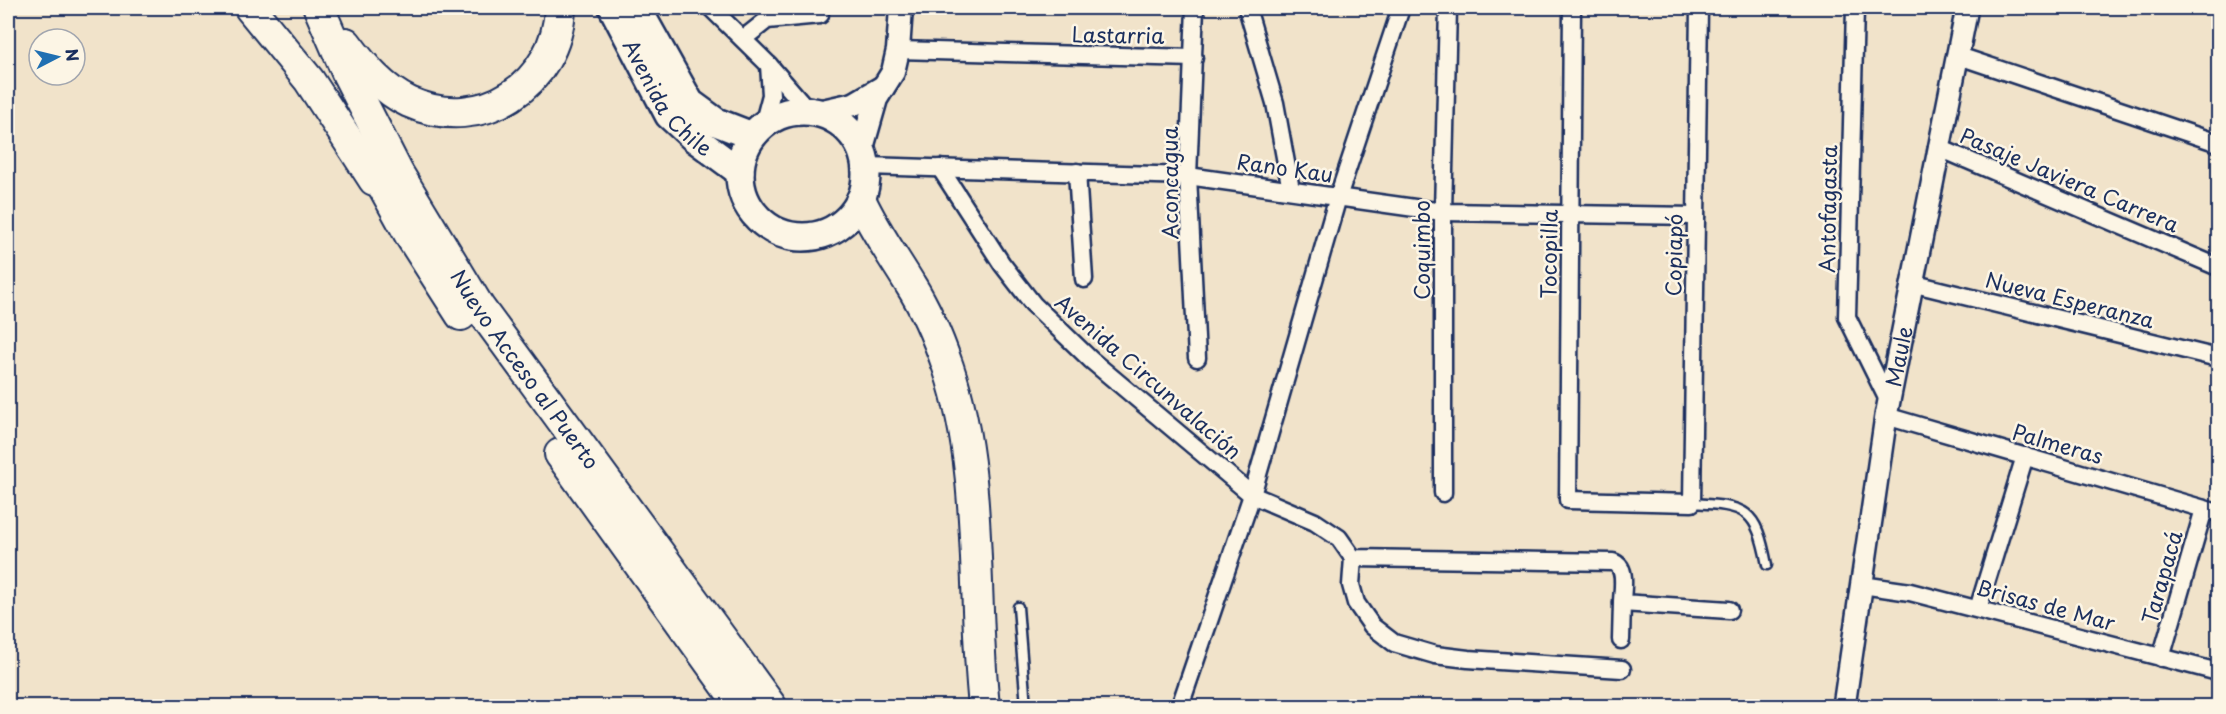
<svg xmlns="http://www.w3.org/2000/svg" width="2226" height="714" font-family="'Playpen Sans',sans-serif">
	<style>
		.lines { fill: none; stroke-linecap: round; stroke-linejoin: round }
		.service-casing { stroke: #1b2f5e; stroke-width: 13 }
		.minor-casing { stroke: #1b2f5e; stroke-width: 21 }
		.tertiary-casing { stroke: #1b2f5e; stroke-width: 26 }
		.secondary-casing { stroke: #1b2f5e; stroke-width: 27 }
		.trunk-casing { stroke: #1b2f5e; stroke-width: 32 }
		.motorway-casing { stroke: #1b2f5e; stroke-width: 34 }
		.service { stroke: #fcf5e5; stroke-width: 8 }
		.minor { stroke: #fcf5e5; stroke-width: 16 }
		.tertiary { stroke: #fcf5e5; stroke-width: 21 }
		.secondary { stroke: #fcf5e5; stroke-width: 22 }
		.trunk { stroke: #fcf5e5; stroke-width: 27 }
		.motorway { stroke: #fcf5e5; stroke-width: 30 }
		.labels { text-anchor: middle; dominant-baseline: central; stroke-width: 5; stroke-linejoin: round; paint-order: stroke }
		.street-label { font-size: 21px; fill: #1b2f5e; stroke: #fcf5e5 }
	</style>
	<rect width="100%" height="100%" fill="#f1e3ca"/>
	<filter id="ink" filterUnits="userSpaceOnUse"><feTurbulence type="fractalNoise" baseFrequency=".0167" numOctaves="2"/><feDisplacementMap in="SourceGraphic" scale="12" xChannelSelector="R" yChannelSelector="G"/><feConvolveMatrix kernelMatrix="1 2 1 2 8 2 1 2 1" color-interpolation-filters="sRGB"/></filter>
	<g filter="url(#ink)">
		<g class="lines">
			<g class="service-casing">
				<g id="service">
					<path d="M1692,503C1747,506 1756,508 1767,565"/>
					<path d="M1018,607L1026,706"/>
				</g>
			</g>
			<g class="minor-casing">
				<g id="minor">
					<path d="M711,8L769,65L808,110"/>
					<path d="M1195,8L1188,176L1197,358"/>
					<path d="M1247,8L1275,103L1291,190"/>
					<path d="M1572,8L1568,500L1692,503L1699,8"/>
					<path d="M1855,8L1847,317L1889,402"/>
					<path d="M743,39L767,20L820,15"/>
					<path d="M898,50L1194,58"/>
					<path d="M1956,55L2218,143"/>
					<path d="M763,125L771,95L769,65"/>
					<path d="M1937,147L2218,267"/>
					<path d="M867,166L1188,176L1443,212L1696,216"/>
					<path d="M940,168L1002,264L1033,304L1091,360L1252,495L1315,522L1339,538L1353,558L1613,562C1628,567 1622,590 1622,603L1729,610"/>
					<path d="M1077,172L1084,279"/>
					<path d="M1911,283L2218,358"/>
					<path d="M1886,416L2218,513"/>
					<path d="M1443,493V212L1448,8"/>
					<path d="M1353,558L1351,585L1356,603L1372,626L1394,643L1435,655L1468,659L1622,669"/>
					<path d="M1862,585L1910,592L2218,672"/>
					<path d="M1978,609L2025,456"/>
					<path d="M1621,640L1622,603"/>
					<path d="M2161,658L2204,509"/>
					<path d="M1180,706L1252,495L1338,197L1401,8"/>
				</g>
			</g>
			<g class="tertiary-casing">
				<g id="tertiary">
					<path id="s1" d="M1844,706L1886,416L1967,8"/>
				</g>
			</g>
			<g class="secondary-casing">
				<g id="secondary">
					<path d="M818,112L854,104L883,87"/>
					<path d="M862,148L876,99L893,72L898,50L901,8"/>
				</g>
			</g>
			<g class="trunk-casing">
				<g id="trunk">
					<path id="s2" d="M613,8L669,115L694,138L740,172"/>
					<path d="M637,8L690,103L716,122L752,136"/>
					<circle cx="803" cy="174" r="63"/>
				</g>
			</g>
			<g class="motorway-casing">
				<g id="motorway">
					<path d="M250,8L309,80L374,180"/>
					<path id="s3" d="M319,8L348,75L398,173L479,307L771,706"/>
					<path d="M346,43C363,66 383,90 409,102C482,135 557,84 560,8"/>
					<path d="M367,157L411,237L461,315"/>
					<path d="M861,201C875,231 893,256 910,284C926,309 938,338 948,367C984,473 972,595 984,706"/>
					<path d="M560,454L741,706"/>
				</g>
			</g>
			<use href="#service" class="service"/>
			<use href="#minor" class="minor"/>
			<use href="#tertiary" class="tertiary"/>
			<use href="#secondary" class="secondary"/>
			<use href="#trunk" class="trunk"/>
			<use href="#motorway" class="motorway"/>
		</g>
	</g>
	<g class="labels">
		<g class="street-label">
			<text transform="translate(1118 34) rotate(1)">Lastarria</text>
			<text stroke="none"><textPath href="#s2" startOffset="106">Avenida Chile</textPath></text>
			<text transform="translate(1285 167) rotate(8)">Rano Kau</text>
			<text transform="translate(2070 179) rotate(23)">Pasaje Javiera Carrera</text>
			<text transform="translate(1169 183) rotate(-90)">Aconcagua</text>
			<text transform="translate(1827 209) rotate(-89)">Antofagasta</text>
			<text transform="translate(1421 250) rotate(-90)">Coquimbo</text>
			<text transform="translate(1548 254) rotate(-89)">Tocopilla</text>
			<text transform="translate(1673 255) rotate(-89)">Copiapó</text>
			<text transform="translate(2070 299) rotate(14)">Nueva Esperanza</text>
			<text stroke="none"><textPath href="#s1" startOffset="354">Maule</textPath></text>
			<text stroke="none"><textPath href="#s3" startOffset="417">Nuevo Acceso al Puerto</textPath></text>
			<text transform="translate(1149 376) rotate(41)">Avenida Circunvalación</text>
			<text transform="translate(2058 443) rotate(16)">Palmeras</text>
			<text transform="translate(2161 577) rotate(-74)">Tarapacá</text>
			<text transform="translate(2046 604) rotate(15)">Brisas de Mar</text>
		</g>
	</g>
	<rect width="2226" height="714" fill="none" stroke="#fcf5e5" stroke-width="30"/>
	<rect x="15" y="15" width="2196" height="684" fill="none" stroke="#1b2f5e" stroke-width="2" filter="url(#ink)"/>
	<g transform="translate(57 57) rotate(83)"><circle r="28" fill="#fcf5e5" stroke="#a2a6af" stroke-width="1.5"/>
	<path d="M0-4.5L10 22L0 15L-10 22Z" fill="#1f6fb2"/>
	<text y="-9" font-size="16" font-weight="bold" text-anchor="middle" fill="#1b2f5e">N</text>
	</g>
</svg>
